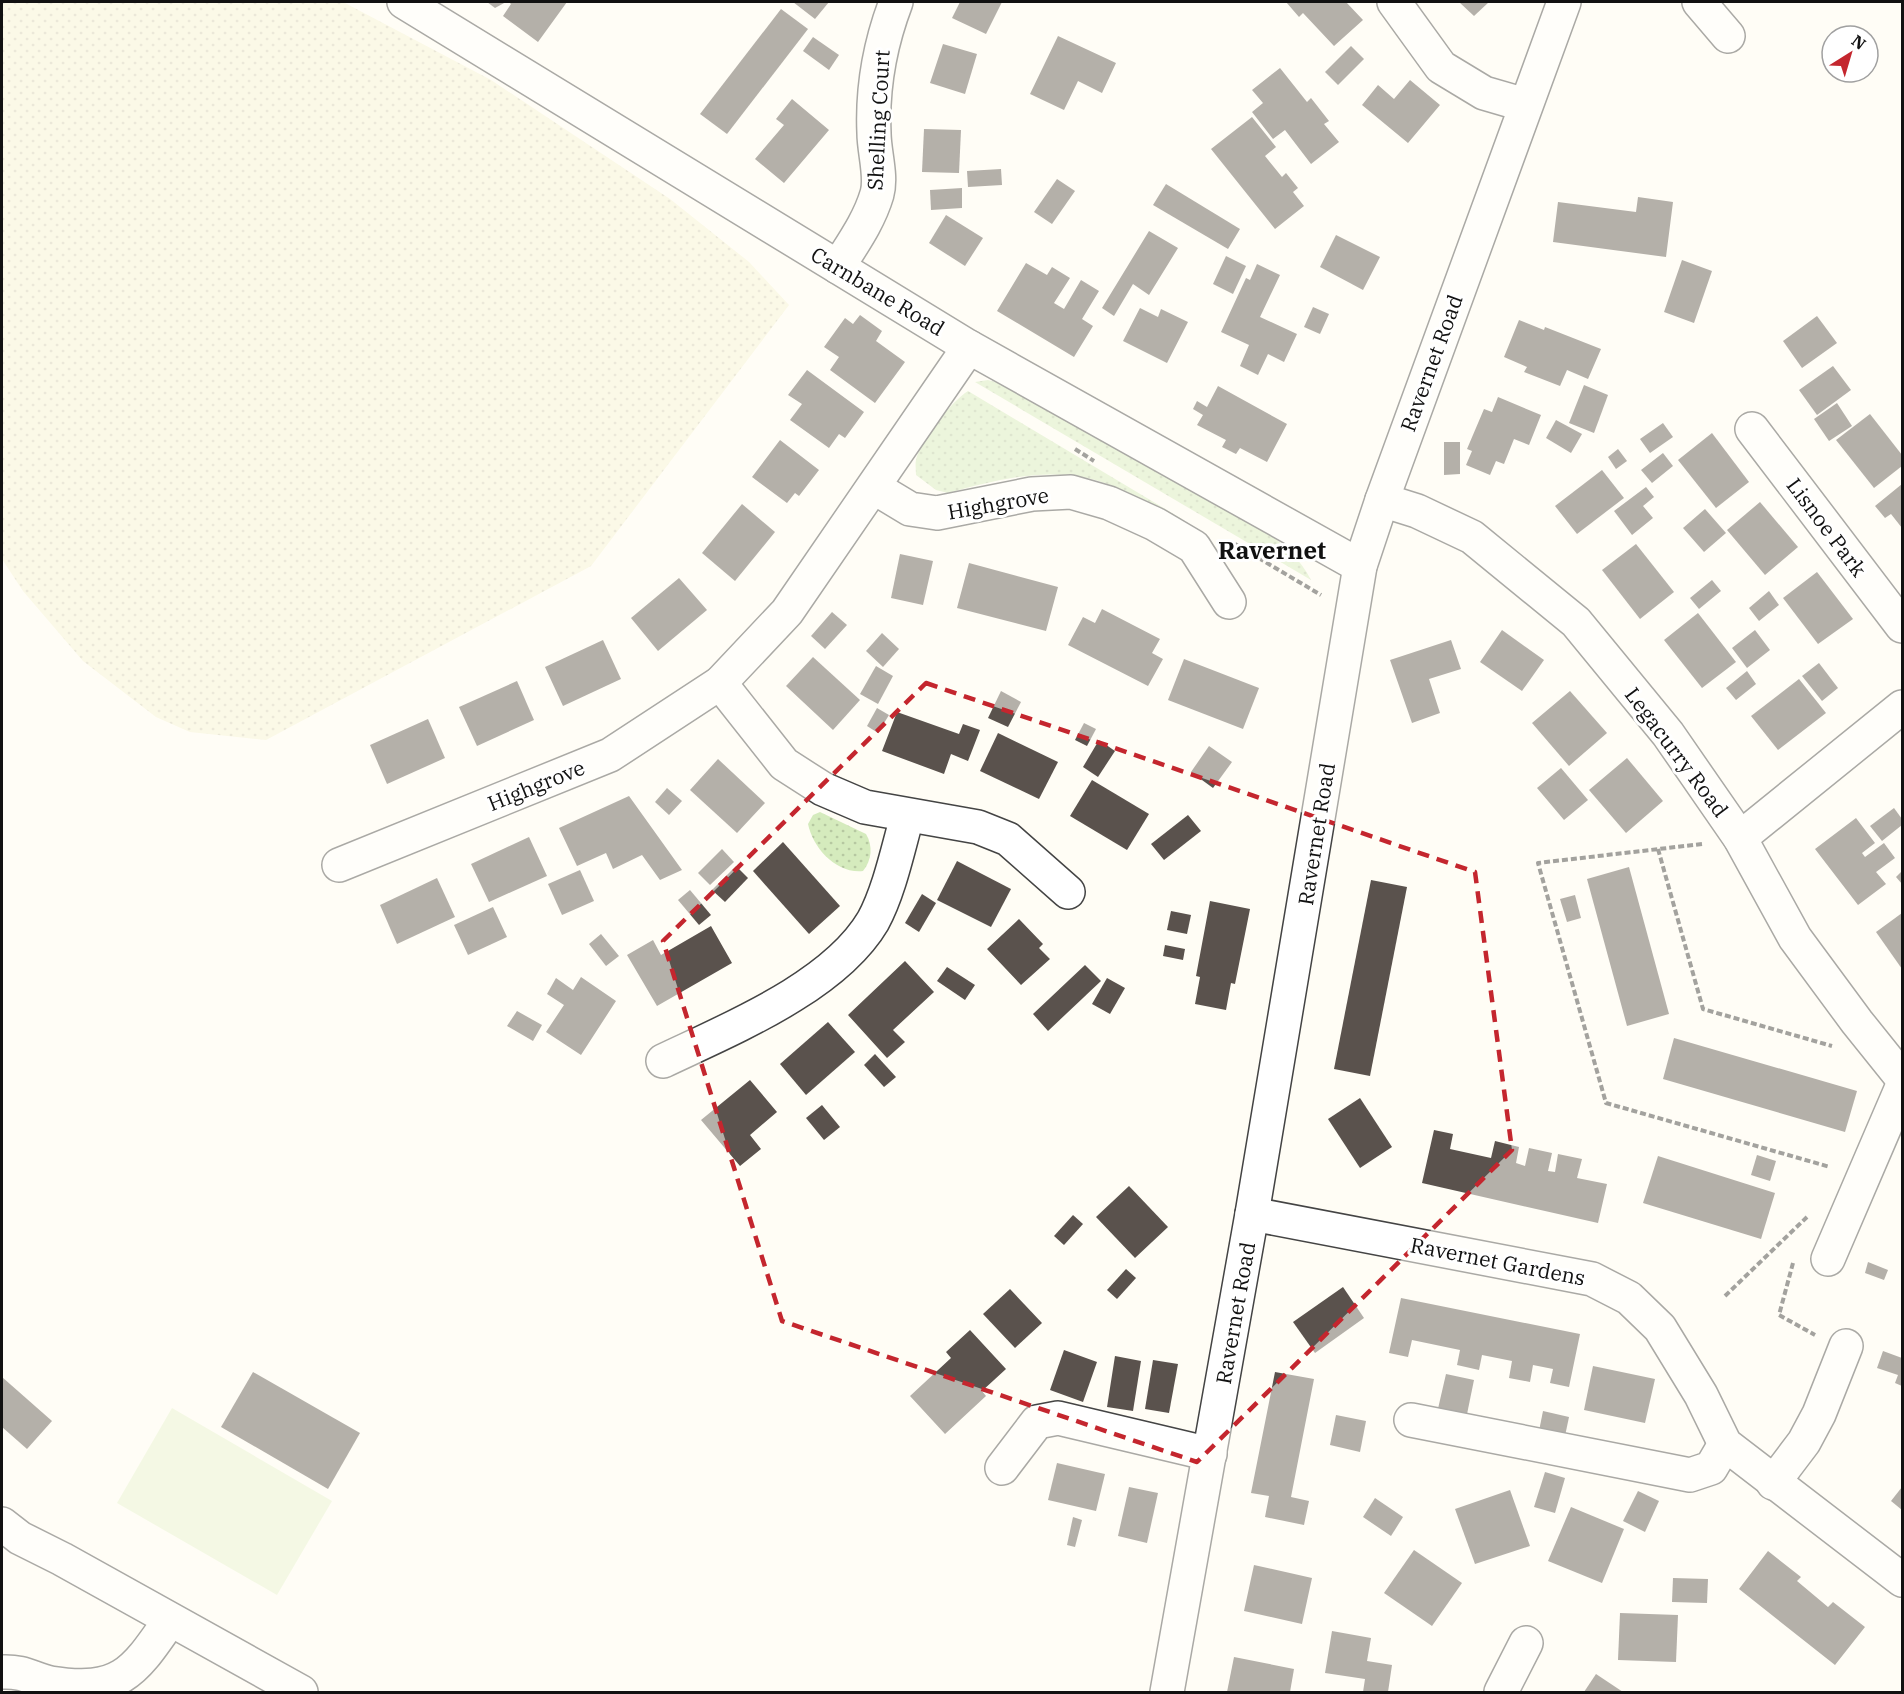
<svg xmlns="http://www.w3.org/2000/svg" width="1904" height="1694" font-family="'IBM Plex Serif',serif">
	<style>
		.farmland { fill: url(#farmland-dots) }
		.grass { fill: url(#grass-dots) }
		.pitch { fill: #e6f2cf }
		.building { fill: #5a524d }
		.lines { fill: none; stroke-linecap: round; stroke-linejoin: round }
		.minor-casing { stroke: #444; stroke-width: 36 }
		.path { stroke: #333; stroke-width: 4; stroke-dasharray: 6 3; stroke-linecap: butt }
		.minor { stroke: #fff; stroke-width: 33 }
		.marked { fill: none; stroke: #c4262e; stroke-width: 4.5; stroke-dasharray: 12 8; stroke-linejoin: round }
		.labels { text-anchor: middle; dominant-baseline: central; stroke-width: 6; stroke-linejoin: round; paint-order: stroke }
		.street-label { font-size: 21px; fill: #111; stroke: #fff }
		.quarter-label { font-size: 24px; font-weight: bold; fill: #111; stroke: #fff }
	</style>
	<defs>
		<pattern id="farmland-dots" width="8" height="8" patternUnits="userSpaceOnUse" patternTransform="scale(1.5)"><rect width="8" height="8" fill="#f6f3d4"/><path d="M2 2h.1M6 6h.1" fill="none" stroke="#d2cfb5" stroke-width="1.8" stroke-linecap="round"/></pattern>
		<pattern id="grass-dots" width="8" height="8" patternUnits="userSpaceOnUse" patternTransform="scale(1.5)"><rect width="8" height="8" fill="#d5ebbd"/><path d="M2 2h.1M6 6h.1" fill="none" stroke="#b6c8a1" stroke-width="1.8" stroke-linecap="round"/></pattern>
	</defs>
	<rect width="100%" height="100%" fill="#fffdf5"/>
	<path class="farmland" d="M2,2H343L491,80L670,199L749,262L789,305L591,566L266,740L190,732L156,717L83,661L23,591L2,559Z"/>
	<g class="grass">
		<path d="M988,380L1002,384L1261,529C1284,544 1298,556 1311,580L975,382Z"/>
		<path d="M968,391L1182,519L1180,521C1159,510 1137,496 1115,487C1061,463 1002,478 948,493L936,490L916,475C916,470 915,464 916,460C921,440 951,402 968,391Z"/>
		<path d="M820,812L866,834C873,846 872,860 863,871C836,874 813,848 808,824L813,815Z"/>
	</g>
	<path class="pitch" d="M172,1408L332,1501L277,1595L117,1503Z"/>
	<g class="building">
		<path d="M487,2H506L495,8Z"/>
		<path d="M509,2H567L538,42L503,16L511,4Z"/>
		<path d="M793,2H829L815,19Z"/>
		<path d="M960,2H1002L986,34L952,18Z"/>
		<path d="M1286,2H1346L1363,20L1334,46L1303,13L1299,17Z"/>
		<path d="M1459,2H1489L1474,16Z"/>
		<path d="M781,9L808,29L727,134L700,114Z"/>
		<path d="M1058,36L1116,63L1102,93L1078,81L1064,110L1030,94Z"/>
		<path d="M813,37L839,55L829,70L803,51Z"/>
		<path d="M943,44L977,54L965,94L930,83Z"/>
		<path d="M1351,46L1364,59L1338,85L1325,72Z"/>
		<path d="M1280,68L1307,102L1311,98L1329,121L1324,124L1339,142L1311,164L1285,130L1273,139L1252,112L1263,103L1252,90Z"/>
		<path d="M1410,80L1440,105L1408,143L1362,105L1378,85L1394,99Z"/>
		<path d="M792,99L829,130L784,183L755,159L784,125L776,119Z"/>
		<path d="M1252,117L1276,147L1265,156L1282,177L1286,173L1298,188L1293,192L1304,206L1275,229L1211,149Z"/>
		<path d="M924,129L961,130L959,173L922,172Z"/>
		<path d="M1001,169L1002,185L968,187L967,171Z"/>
		<path d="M1057,179L1075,191L1052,224L1034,212Z"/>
		<path d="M1166,184L1240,229L1228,249L1153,205Z"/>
		<path d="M962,188V208L931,210L930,190Z"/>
		<path d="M1638,197L1673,202L1666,257L1553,242L1558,202L1636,212Z"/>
		<path d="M946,215L983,238L965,266L929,243Z"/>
		<path d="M1149,231L1178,248L1149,295L1133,284L1114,316L1102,308Z"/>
		<path d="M1336,235L1380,257L1363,290L1320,267Z"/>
		<path d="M1226,256L1246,266L1233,294L1213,284Z"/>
		<path d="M1682,260L1712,271L1694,323L1664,312Z"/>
		<path d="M1026,263L1047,275L1052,267L1070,278L1054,303L1064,309L1081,280L1099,291L1082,319L1093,326L1074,357L997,311Z"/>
		<path d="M1257,264L1280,275L1260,317L1297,334L1284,362L1268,354L1258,375L1240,366L1249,345L1221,332L1246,278L1250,280Z"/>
		<path d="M1313,307L1329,314L1320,334L1304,327Z"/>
		<path d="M1140,308L1158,317L1161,309L1188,322L1167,363L1123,341Z"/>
		<path d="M860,315L882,331L876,341L905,362L875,403L830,370L839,357L824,347L845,318L853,324Z"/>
		<path d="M1817,316L1837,343L1802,368L1783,341Z"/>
		<path d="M1519,320L1544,330L1545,327L1601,349L1588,379L1567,370L1560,386L1524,372L1527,367L1504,357Z"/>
		<path d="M1833,366L1851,390L1817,415L1799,390Z"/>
		<path d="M807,370L864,412L845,438L839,434L829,448L790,420L802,404L788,395Z"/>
		<path d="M1584,385L1608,395L1594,433L1569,423Z"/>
		<path d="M1218,386L1287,424L1267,462L1240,448L1236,454L1222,447L1226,440L1197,425L1203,415L1193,409L1197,401L1207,407Z"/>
		<path d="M1498,397L1541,415L1529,445L1514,439L1504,464L1496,461L1490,475L1466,465L1472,451L1467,449L1484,409L1492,412Z"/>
		<path d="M1837,403L1852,426L1829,441L1814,419Z"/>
		<path d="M1870,414L1902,455V466L1874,488L1836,440Z"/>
		<path d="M1556,420L1582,434L1571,453L1546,438Z"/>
		<path d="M1663,423L1673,437L1650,453L1640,439Z"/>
		<path d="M1712,433L1749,482L1716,508L1678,460Z"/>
		<path d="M780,440L819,470L799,496L795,493L787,503L752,477Z"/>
		<path d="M1444,442H1460V474L1444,475Z"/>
		<path d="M1618,449L1627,461L1616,469L1608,457Z"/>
		<path d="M1663,453L1673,466L1652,483L1641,470Z"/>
		<path d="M1602,470L1624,498L1577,534L1555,506Z"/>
		<path d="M1902,484V528L1891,514L1885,518L1875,506Z"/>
		<path d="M1646,487L1654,497L1643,506L1653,518L1632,535L1614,511Z"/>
		<path d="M1760,502L1798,547L1765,575L1727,530Z"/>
		<path d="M742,504L775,532L735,581L702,553Z"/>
		<path d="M1705,509L1726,533L1704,552L1683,528Z"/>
		<path d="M1636,544L1674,592L1640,619L1602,570Z"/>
		<path d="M900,554L933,561L923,605L891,598Z"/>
		<path d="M969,563L1058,587L1046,631L957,608Z"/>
		<path d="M1817,572L1853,619L1818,644L1783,598Z"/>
		<path d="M679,578L707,610L658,651L631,618Z"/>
		<path d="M1712,580L1721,591L1699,609L1690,598Z"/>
		<path d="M1769,591L1779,605L1759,621L1749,608Z"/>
		<path d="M1102,609L1160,639L1152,653L1163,659L1148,686L1068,645L1083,617L1095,623Z"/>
		<path d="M832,612L847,625L825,649L811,636Z"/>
		<path d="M1698,613L1736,662L1702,688L1664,640Z"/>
		<path d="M1502,630L1544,660L1522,691L1480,662Z"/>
		<path d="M1755,630L1770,650L1747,668L1732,648Z"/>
		<path d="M882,633L899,649L883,667L866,651Z"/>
		<path d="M603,640L621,679L563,706L545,667Z"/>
		<path d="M1451,640L1461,669L1429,679L1440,713L1412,723L1390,660Z"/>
		<path d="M813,657L860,700L833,730L786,686Z"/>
		<path d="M1184,659L1259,688L1243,729L1168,700Z"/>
		<path d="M1819,663L1838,688L1822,701L1802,676Z"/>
		<path d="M876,666L893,676L878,704L860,694Z"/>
		<path d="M1747,671L1756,684L1736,700L1726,688Z"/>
		<path d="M1799,679L1826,713L1778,750L1751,716Z"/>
		<path d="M517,681L534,720L477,746L459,707Z"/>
		<path d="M1001,691L1021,702L1008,727L988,718Z"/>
		<path d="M1570,691L1607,733L1569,766L1532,723Z"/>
		<path d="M877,708L889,715L878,733L867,726Z"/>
		<path d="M897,712L959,734L963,724L980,730L968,761L951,754L944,774L882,751Z"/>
		<path d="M428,719L445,758L387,784L370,745Z"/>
		<path d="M1084,723L1096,729L1087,746L1075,740Z"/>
		<path d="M998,733L1058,762L1039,799L980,771Z"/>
		<path d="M1099,740L1115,751L1098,777L1083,767Z"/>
		<path d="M1209,746L1232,762L1213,788L1191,772Z"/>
		<path d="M1627,758L1663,801L1626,833L1589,790Z"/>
		<path d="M718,759L765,803L737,833L690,790Z"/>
		<path d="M1561,768L1588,800L1564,820L1537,788Z"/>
		<path d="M1092,780L1149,814L1127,850L1070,816Z"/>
		<path d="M667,788L682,801L669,815L655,802Z"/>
		<path d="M629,796L682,870L660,880L642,855L613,869L606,853L577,866L559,828Z"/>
		<path d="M1894,808L1902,819V825L1882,841L1870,826Z"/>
		<path d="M1188,815L1201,831L1164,860L1151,844Z"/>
		<path d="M1856,818L1875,843L1862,853L1865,857L1884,843L1895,858L1876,872L1886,884L1858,905L1815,849Z"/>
		<path d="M529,837L547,876L489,902L471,864Z"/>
		<path d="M783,842L840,906L809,934L753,871Z"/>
		<path d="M722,849L734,862L710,885L698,873Z"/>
		<path d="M957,861L1011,889L991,927L937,900Z"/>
		<path d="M736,866L748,878L725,902L712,890Z"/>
		<path d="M1629,867L1669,1014L1627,1026L1587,879Z"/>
		<path d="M580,870L594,901L562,915L548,884Z"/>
		<path d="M1902,871V884L1896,877Z"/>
		<path d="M437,878L455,917L397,944L380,905Z"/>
		<path d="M1371,880L1407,887L1370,1076L1334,1069Z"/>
		<path d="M690,890L711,915L699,925L678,900Z"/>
		<path d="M922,894L936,903L919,932L905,923Z"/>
		<path d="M1575,895L1581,918L1567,922L1560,899Z"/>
		<path d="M1210,901L1250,909L1235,984L1231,983L1226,1010L1195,1004L1200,977L1196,976Z"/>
		<path d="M493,907L507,937L468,955L454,925Z"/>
		<path d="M1171,911L1191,915L1187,934L1167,930Z"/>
		<path d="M1902,913V969L1876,932Z"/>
		<path d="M1019,919L1043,944L1039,948L1050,959L1021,985L987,949Z"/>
		<path d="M711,926L732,963L657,1006L627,955L653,940L661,955Z"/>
		<path d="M601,934L619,956L606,966L589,944Z"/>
		<path d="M1165,945L1185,949L1183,960L1163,956Z"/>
		<path d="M905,961L934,992L893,1030L905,1042L887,1058L848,1015Z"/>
		<path d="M1085,965L1101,981L1048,1031L1033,1014Z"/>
		<path d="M947,967L975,985L965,1000L937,981Z"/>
		<path d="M581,977L616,1001L581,1055L546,1032L564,1005L547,994L556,978L573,990Z"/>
		<path d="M1107,978L1125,988L1110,1014L1092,1004Z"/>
		<path d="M517,1011L542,1025L533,1041L507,1026Z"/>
		<path d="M828,1022L855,1052L806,1095L780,1064Z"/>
		<path d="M1674,1038L1857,1091L1845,1132L1663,1079Z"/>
		<path d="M875,1054L896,1077L884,1087L864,1065Z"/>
		<path d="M750,1080L777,1112L750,1135L761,1149L740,1166L701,1120Z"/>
		<path d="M1360,1098L1392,1147L1360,1168L1328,1119Z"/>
		<path d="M822,1105L840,1127L824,1140L806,1118Z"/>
		<path d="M1434,1130L1453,1134L1450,1149L1491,1158L1495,1141L1519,1147L1516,1163L1525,1166L1529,1148L1552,1153L1548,1171L1555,1172L1558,1154L1582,1159L1577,1178L1607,1184L1598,1223L1422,1183Z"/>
		<path d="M1757,1155L1776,1161L1770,1181L1751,1175Z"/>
		<path d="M1658,1156L1775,1193L1761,1239L1643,1203Z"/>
		<path d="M1129,1186L1168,1227L1135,1258L1096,1217Z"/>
		<path d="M1073,1215L1083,1224L1064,1245L1054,1236Z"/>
		<path d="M1868,1262L1888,1270L1884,1280L1865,1273Z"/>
		<path d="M1126,1269L1136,1278L1117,1299L1107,1290Z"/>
		<path d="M1343,1287L1364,1318L1315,1353L1293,1322Z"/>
		<path d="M1010,1289L1042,1323L1015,1348L983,1314Z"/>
		<path d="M1401,1298L1580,1334L1569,1387L1550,1383L1553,1369L1533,1365L1530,1382L1509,1378L1512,1361L1482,1355L1479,1370L1457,1365L1460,1350L1412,1340L1408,1357L1389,1353Z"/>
		<path d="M970,1330L1006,1369L982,1391L986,1396L945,1434L910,1396L951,1358L946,1352Z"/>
		<path d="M1064,1350L1097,1362L1083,1402L1050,1390Z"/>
		<path d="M1883,1351L1902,1358V1386L1895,1383L1898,1375L1877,1368Z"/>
		<path d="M1115,1356L1141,1361L1133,1411L1107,1407Z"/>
		<path d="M1153,1360L1178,1364L1169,1413L1145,1409Z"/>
		<path d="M1593,1366L1655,1379L1645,1423L1584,1410Z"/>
		<path d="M253,1372L360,1433L328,1489L221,1427Z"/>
		<path d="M1275,1372L1314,1379L1291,1497L1309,1501L1304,1525L1265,1517L1269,1496L1251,1493Z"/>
		<path d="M1446,1374L1474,1380L1466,1419L1437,1413Z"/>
		<path d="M2,1377L52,1421L27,1449L2,1427Z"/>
		<path d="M1543,1411L1569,1417L1565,1436L1539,1431Z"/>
		<path d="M1336,1415L1366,1421L1360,1452L1330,1445Z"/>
		<path d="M1057,1463L1105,1474L1096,1511L1048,1500Z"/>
		<path d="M1545,1472L1565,1478L1555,1513L1534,1507Z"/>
		<path d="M1129,1487L1158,1493L1147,1543L1118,1536Z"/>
		<path d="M1902,1487V1510L1891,1501Z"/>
		<path d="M1510,1490L1530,1546L1475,1564L1455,1509Z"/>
		<path d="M1638,1491L1659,1501L1645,1532L1623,1521Z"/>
		<path d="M1375,1498L1403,1517L1391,1536L1363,1517Z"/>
		<path d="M1571,1507L1624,1529L1602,1583L1548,1561Z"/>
		<path d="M1073,1517L1082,1520L1075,1547L1067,1545Z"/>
		<path d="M1414,1550L1462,1583L1432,1626L1384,1593Z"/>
		<path d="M1768,1551L1801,1577L1797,1581L1828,1607L1833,1602L1865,1627L1835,1665L1739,1589Z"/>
		<path d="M1254,1565L1312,1578L1302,1624L1244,1611Z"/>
		<path d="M1673,1578L1708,1579L1707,1603L1672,1602Z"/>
		<path d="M1620,1613L1678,1615L1676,1662L1618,1660Z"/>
		<path d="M1332,1631L1371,1638L1367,1661L1392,1665L1388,1692H1363L1365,1679L1325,1673Z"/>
		<path d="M1234,1657L1294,1669L1290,1692H1227Z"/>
		<path d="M1596,1674L1623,1692H1584Z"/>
	</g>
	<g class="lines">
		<g class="minor-casing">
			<g id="minor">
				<path d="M404,2L969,347L1360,566"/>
				<path d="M1394,2L1441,67L1484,93L1525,105"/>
				<path d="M1699,2L1728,36"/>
				<path d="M838,267C853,243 869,221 877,194C882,176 874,152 874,133C872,88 880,44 896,2"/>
				<path d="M1752,429L1902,626"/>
				<path d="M875,488L910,509L937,513L1032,494L1071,492L1109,503L1155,524L1194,547L1229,602"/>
				<path d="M1382,500L1417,511L1472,537L1576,622L1668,734L1740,838L1795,938L1857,1022L1902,1078"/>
				<path d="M720,683L784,764L823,789L865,807L978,827L1008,839L1068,892"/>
				<path d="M1740,838L1902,707"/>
				<path d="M339,865L610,755L720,683L787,612L969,347"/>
				<path d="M663,1061C730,1029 834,987 873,921C889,892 898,849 907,817"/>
				<path d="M1252,1214L1592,1279L1629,1298L1660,1328L1701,1395L1725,1444L1902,1580"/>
				<path d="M1828,1259L1902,1087"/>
				<path d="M1411,1420L1690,1475L1711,1468L1725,1444"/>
				<path d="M1002,1468L1037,1422L1058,1418L1210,1454"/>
				<path d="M1773,1483L1804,1442L1819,1414L1846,1346"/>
				<path d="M2,1524L20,1538L62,1559L301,1692"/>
				<path d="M2,1672C23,1671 31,1678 50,1683C121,1694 134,1672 170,1620"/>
				<path d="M1167,1692L1252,1214L1360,566L1382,500L1564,2"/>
				<path d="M1501,1692L1526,1643"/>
			</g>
		</g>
		<g class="path">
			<path d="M1075,449L1094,461"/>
			<path d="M1235,544L1321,595"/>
			<path d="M1702,844L1538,863L1606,1103L1830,1167"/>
			<path d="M1658,849L1703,1009L1832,1046"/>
			<path d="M1793,1263L1779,1315L1815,1335"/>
			<path d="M1725,1296L1807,1217"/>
		</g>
		<use href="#minor" class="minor"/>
	</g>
	<path d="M0 0H1904V1694H0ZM926,683L1475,872L1512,1150L1197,1462L782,1321L663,941Z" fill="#fffdf5" fill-opacity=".55" fill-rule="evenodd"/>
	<path class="marked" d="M926,683L1475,872L1512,1150L1197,1462L782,1321L663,941Z"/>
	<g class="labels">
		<g class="street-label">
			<text transform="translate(878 120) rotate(-87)">Shelling Court</text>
			<text transform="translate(878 291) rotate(31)">Carnbane Road</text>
			<text transform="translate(1431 363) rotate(-70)">Ravernet Road</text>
			<text transform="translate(998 503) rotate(-10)">Highgrove</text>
			<text transform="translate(1827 527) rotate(53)">Lisnoe Park</text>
			<text transform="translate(1677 752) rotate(53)">Legacurry Road</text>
			<text transform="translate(536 785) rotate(-22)">Highgrove</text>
			<text transform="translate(1316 834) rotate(-81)">Ravernet Road</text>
			<text transform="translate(1498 1261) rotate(11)">Ravernet Gardens</text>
			<text transform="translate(1235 1313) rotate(-80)">Ravernet Road</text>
		</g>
		<g class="quarter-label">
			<text x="1272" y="550">Ravernet</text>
		</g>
	</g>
	<rect width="1904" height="1694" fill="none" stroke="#111111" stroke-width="6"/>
	<g transform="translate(1850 54) rotate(37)"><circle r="28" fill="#ffffff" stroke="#a0a0a0" stroke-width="1.5"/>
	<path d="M0-4.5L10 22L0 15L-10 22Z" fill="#c4262e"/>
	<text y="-9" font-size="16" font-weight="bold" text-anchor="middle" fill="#111111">N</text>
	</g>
</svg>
